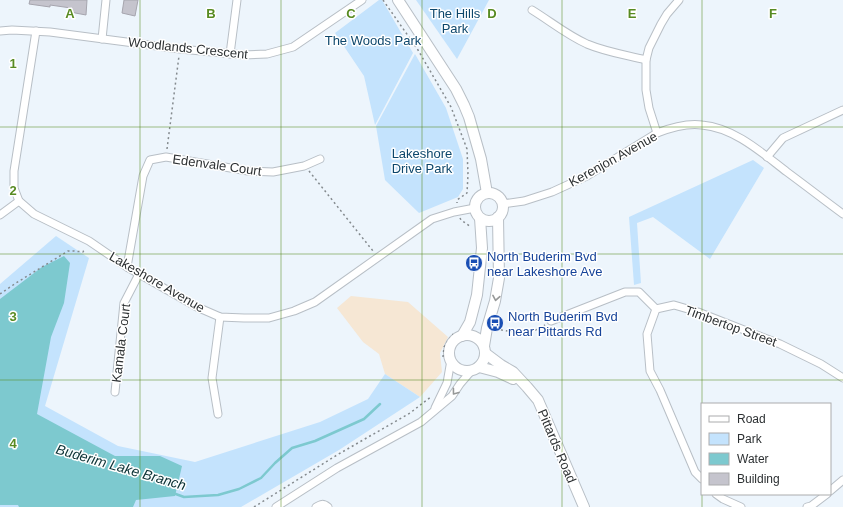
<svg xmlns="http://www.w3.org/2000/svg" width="843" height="507" font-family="Helvetica,sans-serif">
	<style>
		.commercial { fill: #f6e7d4 }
		.green { fill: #c4e3fd }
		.water { fill: #7dc9cf }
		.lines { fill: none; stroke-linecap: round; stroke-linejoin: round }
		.stream { stroke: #7dc9cf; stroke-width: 2.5 }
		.building { fill: #c5c4cd; stroke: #a6a5ae }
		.street-casing { stroke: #b8bfc6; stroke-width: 9 }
		.secondary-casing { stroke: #b8bfc6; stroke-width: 12 }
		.path { stroke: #848a8e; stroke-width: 1.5; stroke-dasharray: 2 3; stroke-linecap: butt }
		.street { stroke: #fff; stroke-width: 7 }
		.secondary { stroke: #fff; stroke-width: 10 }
		.oneway { stroke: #969898 }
		.grid { fill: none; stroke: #588b22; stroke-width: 1; stroke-opacity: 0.55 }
		.labels { text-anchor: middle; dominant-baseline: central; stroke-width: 3; stroke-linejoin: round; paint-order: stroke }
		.park-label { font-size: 13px; fill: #0d476c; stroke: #fff }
		.street-label { font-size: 13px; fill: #2c3032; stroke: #fff }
		.transit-label { font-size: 13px; fill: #164399; stroke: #fff; text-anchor: start }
		.water-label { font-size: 14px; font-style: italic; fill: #0c3336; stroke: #fff }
		.grid-label { font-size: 13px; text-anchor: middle; font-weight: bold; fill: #588b22; stroke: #fff; stroke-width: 3; stroke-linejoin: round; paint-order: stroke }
	</style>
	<rect width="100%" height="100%" fill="#edf5fc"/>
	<path class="commercial" d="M351,296L408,302L448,337L440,353L442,372L420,397L385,374L379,354L363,342L337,308Z"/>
	<g class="green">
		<path d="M379,0H382L413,53L375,125L364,76L335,33Z"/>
		<path d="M416,0H489L457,59Z"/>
		<path d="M415,54L446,108L463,159V189L458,197L419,213L385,180L376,126Z"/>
		<path d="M753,160L764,168L710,259L653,217L637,223L641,283L634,285L629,217Z"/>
		<path d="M56,236L89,258L45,406L118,446L195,462L320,422L368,399L385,374L420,397L339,450L241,507H0V284Z"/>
	</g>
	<path class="water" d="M64,256L70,263L64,303L51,337L37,414L115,456H160L182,466L175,496L136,500L133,507H19L18,505H0V299L42,267Z"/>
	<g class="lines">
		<path class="stream" d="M173,493L184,497L218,495L239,489L261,478L275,463L292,448L315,441L364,419L380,404"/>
	</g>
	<g class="building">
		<path d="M30,0H87L86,15L70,12L71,8L50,5V7L29,4Z"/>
		<path d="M124,0H138L135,16L122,13Z"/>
	</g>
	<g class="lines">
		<g class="street-casing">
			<g id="street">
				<path d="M532,10C550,21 567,35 587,44C606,52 626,55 646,60"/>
				<path d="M0,31L12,30L50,32L180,49L244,55L267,54L293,47L362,0"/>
				<path d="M36,31L14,171V188L19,201L34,214L89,241L127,267L197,307L220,317L244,318H269L294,311L315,302L432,219L454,212L475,208"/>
				<path d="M102,39L106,0"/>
				<path d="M230,54L237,0"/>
				<path d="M657,133L649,108L646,90V60L649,48L661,24L667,14L679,0"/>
				<path d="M767,157L783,138L843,110"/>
				<path d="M502,204L524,201L552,192L587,176L657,133C670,128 688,123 702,125C735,128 762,153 787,172C806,186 824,200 843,214"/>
				<path d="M0,215L19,201"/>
				<path d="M127,267L143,176L150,160L166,157L248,171L273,172L304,166L320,159"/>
				<path d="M656,309L647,334L650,371L660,390L695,472L702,479"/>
				<path d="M551,321L625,292H639L656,309L674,305L698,312L780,344L821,364L843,378"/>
				<path d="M115,392L124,303L139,274"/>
				<path d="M435,408L447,383L451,360"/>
				<path d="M218,414L212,378L220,317"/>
				<path d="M830,491L843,480"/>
				<path d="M716,494L723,499L741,507"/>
				<path d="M276,507L337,468L421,422L452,396L460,384L472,370"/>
				<path d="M316,507C321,504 323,503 328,507"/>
				<path d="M807,507L811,506L827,494"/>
			</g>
		</g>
		<g class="secondary-casing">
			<g id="secondary">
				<path d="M398,0L456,89L464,105L469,117L481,159L487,193"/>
				<circle cx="489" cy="207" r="14"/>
				<circle cx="467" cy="353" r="18"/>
				<path d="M462,336L470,322L477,295L482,248L480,218"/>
				<path d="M484,346L487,328L495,301L499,278L498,217"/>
				<path d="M485,353L501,365L513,372L527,387L538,400L584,507"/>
				<path d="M479,367L498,372L513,379"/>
			</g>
		</g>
		<g class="path">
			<path d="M383,0L418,50L451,107L467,149L468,175L467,193L457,200V203"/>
			<path d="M167,149L179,56"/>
			<path d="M309,171L373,251"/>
			<path d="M460,218L461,220L471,227"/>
			<path d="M0,294L16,283L68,251H74L83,252L85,248"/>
			<path d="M496,329L513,332L530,333L545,325"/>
			<path d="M443,357L444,347L453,334"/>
			<path d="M254,507L337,455L410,413L432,396"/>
		</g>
		<use href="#street" class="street"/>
		<use href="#secondary" class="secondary"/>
	</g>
	<defs><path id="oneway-chevron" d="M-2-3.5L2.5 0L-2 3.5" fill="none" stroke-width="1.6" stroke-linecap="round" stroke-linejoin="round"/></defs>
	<g class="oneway">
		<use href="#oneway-chevron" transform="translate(496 298) rotate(100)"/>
		<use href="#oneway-chevron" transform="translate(455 392) rotate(127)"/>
	</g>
	<path class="grid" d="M140,0V507M281,0V507M422,0V507M562,0V507M702,0V404M0,127H843M0,254H843M0,380H843M702,494V507"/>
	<defs>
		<g id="bus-disc" transform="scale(0.9)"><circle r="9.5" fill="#1a4fb4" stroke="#fff"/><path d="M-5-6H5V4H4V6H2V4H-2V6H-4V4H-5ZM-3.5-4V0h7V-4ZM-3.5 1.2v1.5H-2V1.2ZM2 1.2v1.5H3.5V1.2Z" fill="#fff"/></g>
	</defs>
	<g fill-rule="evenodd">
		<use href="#bus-disc" x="474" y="263"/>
		<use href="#bus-disc" x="495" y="323"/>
	</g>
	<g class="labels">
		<g class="park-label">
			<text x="455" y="13">The Hills<tspan x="455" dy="15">Park</tspan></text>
			<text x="373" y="40">The Woods Park</text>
			<text x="422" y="153">Lakeshore<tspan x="422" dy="15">Drive Park</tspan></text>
		</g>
		<g class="street-label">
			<text transform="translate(188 48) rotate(6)">Woodlands Crescent</text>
			<text transform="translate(613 159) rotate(-29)">Kerenjon Avenue</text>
			<text transform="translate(217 165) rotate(8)">Edenvale Court</text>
			<text transform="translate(157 282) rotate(30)">Lakeshore Avenue</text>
			<text transform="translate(731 326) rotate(20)">Timbertop Street</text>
			<text transform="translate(121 343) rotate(-83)">Kamala Court</text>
			<text transform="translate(557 446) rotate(67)">Pittards Road</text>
		</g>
		<g class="transit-label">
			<text x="487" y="256">North Buderim Bvd<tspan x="487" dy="15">near Lakeshore Ave</tspan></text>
			<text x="508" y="316">North Buderim Bvd<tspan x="508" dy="15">near Pittards Rd</tspan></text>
		</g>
		<g class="water-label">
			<text transform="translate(121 467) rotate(16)">Buderim Lake Branch</text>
		</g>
	</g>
	<g class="grid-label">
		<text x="70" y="18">A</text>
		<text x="211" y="18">B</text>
		<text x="351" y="18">C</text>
		<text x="492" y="18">D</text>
		<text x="632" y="18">E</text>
		<text x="773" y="18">F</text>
		<text x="13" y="68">1</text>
		<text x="13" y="195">2</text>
		<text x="13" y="321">3</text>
		<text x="13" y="448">4</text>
	</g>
	<rect x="701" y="403" width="130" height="92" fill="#ffffff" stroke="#abacad"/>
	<rect x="709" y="416" width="20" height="6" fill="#ffffff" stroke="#abacad"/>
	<text x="737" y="423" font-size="12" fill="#2c3032">Road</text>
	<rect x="709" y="433" width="20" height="12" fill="#c4e3fd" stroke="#abacad"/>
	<text x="737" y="443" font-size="12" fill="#2c3032">Park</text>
	<rect x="709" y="453" width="20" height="12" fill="#7dc9cf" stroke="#abacad"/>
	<text x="737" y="463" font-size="12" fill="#2c3032">Water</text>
	<rect x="709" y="473" width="20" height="12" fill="#c5c4cd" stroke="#abacad"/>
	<text x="737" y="483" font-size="12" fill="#2c3032">Building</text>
</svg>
